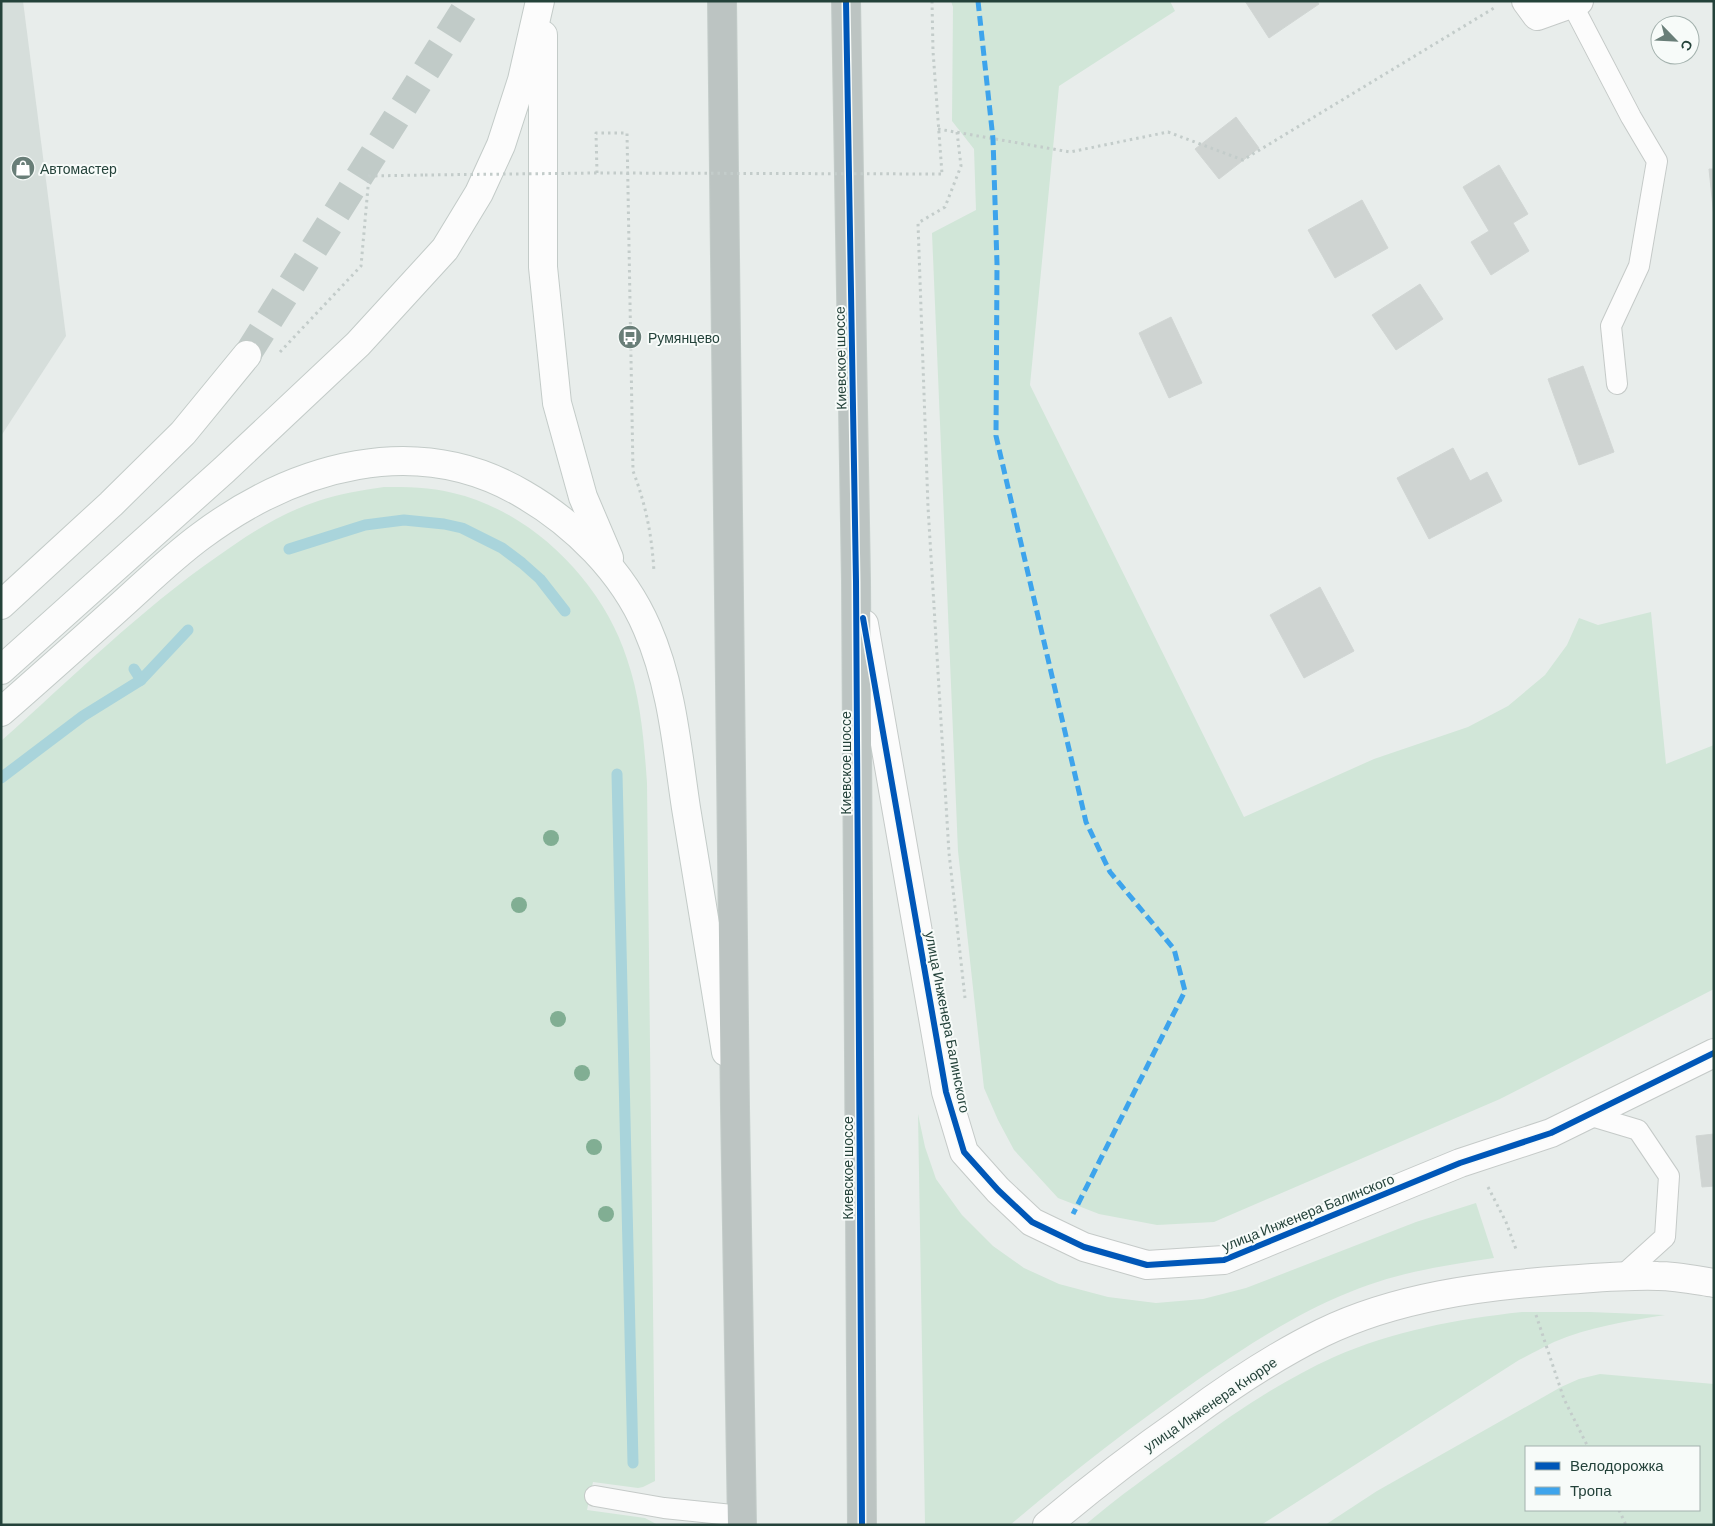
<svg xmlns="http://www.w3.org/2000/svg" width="1715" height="1526" font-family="Barlow,sans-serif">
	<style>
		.built { fill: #d6dedb }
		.green { fill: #d1e6d8; fill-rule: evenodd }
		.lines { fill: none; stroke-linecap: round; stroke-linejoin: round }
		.stream { stroke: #a9d4db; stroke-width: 11 }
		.building { fill: #cfd4d2; stroke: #d1d6d4 }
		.secondary-tunnel { stroke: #c1cbc8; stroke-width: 28; stroke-dasharray: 28 14; stroke-linecap: butt }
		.lane-casing { stroke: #c5cac8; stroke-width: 22 }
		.street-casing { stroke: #c5cac8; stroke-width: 30 }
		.secondary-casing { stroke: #c3cbc8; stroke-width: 30 }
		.highway-casing { stroke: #c3ccc9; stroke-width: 30 }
		.path { stroke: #c3ccca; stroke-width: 3; stroke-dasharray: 2.5 4; stroke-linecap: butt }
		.lane { stroke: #fcfcfc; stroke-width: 20 }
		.street { stroke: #fcfcfc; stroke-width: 28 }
		.secondary { stroke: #fcfcfc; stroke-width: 28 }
		.highway { stroke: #bcc4c2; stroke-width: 28 }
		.path-bridge { stroke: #c3ccca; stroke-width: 3; stroke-dasharray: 2.5 4; stroke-linecap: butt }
		.quiet { stroke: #3ea4ec; stroke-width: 5; stroke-dasharray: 10 5; stroke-linecap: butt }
		.cycleway-casing { stroke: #f7fbf9; stroke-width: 9 }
		.cycleway { stroke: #0057b8; stroke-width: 6 }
		.tree { fill: #81ae93 }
		.labels { text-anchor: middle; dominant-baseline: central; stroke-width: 4; stroke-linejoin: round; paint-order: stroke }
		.poi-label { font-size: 14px; fill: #24423a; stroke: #f7fbf9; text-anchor: start }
		.street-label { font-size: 14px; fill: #24423a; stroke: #f7fbf9 }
	</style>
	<rect width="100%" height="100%" fill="#e8edeb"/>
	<path class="built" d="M1,1H23L66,336L1,436Z"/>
	<g class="green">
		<path d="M951,1H1170L1175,11L1059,86L1030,385L1244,817L1374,759L1468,727L1508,706L1545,675L1567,645L1579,618L1598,625L1651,612L1666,764L1714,745V989L1500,1099L1214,1222L1157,1225L1099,1214L1058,1198L1014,1150L998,1120L984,1088L958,851L932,233L976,210L974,149L952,121L953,7Z"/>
		<path d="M384,487C407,487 430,487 453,493C532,511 603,583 627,659C641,700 644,741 647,783L655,1481L643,1487L638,1488L593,1482L587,1510L645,1518L658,1525H1V741C72,678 140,610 218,556C249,534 281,513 318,501C339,494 362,490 384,487Z"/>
		<path d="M918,1114L925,1147L936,1179L962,1215L993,1246L1024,1268L1059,1284L1108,1297L1156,1303L1203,1299L1246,1288L1416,1222L1476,1203L1494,1258C1446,1265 1395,1273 1350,1292C1295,1314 1245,1347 1196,1381C1132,1426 1070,1474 1010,1525H925Z"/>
		<path d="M1522,1312H1590L1665,1315C1627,1321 1589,1327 1554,1342C1542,1348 1531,1354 1519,1360L1261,1525H1085C1118,1497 1153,1472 1188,1447C1234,1413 1281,1381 1334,1357C1393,1331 1457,1319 1522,1312Z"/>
		<path d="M1600,1374L1714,1384V1525H1325L1377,1491L1561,1387L1579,1379ZM1699,1447V1510H1526V1447Z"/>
	</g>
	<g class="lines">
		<g class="stream">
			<path d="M289,549L365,525L404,520L444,524L462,528L502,548L522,563L540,579L565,611"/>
			<path d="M134,669L141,680"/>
			<path d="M617,774L633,1463"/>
			<path d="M1,778L83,716L141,680L188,630"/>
		</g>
	</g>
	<g class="building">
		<path d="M1245,1H1317L1319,4L1269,38Z"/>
		<path d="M1236,117L1259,148L1219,179L1195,149Z"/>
		<path d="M1499,165L1528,214L1513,223L1529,251L1491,275L1471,242L1489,231L1463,187Z"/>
		<path d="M1709,169H1714V217Z"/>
		<path d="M1362,200L1388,248L1335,278L1308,230Z"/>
		<path d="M1420,284L1443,319L1396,350L1372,315Z"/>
		<path d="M1171,317L1202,383L1169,398L1139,333Z"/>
		<path d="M1583,366L1614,452L1579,465L1548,379Z"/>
		<path d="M1453,448L1470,481L1487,472L1502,501L1429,539L1397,478Z"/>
		<path d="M1320,587L1354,651L1304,678L1270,615Z"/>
		<path d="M1714,1134V1186L1702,1187L1696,1136Z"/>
	</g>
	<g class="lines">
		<path class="secondary-tunnel" d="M247,355L470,1"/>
		<g class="lane-casing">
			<g id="lane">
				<path d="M1572,4L1631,117L1657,161L1639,266L1611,326L1617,384"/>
				<path d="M1588,1115L1638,1130L1669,1176L1665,1237L1622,1276"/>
				<path d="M595,1496L664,1508L742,1516"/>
			</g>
		</g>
		<g class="street-casing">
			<g id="street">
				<path d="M1526,1L1537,16L1579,1"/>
				<path d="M864,624L946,1092L964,1152L998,1190L1032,1222L1084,1247L1147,1265L1224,1260L1460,1163L1551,1133L1714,1053"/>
				<path d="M1047,1525C1092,1487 1139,1451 1188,1417C1230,1386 1275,1356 1322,1333C1396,1297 1482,1286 1564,1280C1595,1278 1626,1275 1658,1276C1676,1276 1695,1280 1714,1283"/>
			</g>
		</g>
		<g class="secondary-casing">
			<g id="secondary">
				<path d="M543,35V267L557,403L583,497L609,558"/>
				<path d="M1,605L111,504L183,433L247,355"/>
				<path d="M1,670L224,470L358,344L445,249L479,193L501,145L522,80L540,1"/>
				<path d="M1,712C40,678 78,644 117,609C144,585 171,558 201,536C295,466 416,431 523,494C575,524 623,572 647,628C672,685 677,748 686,808C699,890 713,971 726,1052"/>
			</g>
		</g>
		<g class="highway-casing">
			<g id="highway">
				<path d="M722,1L735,1108L742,1525"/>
				<path d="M846,1L856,581L862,1525"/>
			</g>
		</g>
		<g class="path">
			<path d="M932,1L933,51L942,174"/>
			<path d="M938,129L1070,152L1168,132L1243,160L1494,8"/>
			<path d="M957,132L961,166L945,207L918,223L928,507L949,853L965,998"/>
			<path d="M597,173L596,133H627L633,471C646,505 652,536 654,572"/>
			<path d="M280,352L361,266L369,176L425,175"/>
			<path d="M1488,1187L1506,1222L1517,1252"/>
			<path d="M1536,1315L1564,1399L1588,1447"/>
			<path d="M1619,1510L1626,1525"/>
		</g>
		<use href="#lane" class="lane"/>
		<use href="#street" class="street"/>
		<use href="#secondary" class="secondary"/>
		<use href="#highway" class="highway"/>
		<path class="path-bridge" d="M425,175L597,173L942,174"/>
		<path class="quiet" d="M978,1L993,139L997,264L996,436L1086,822L1110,872L1174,949L1185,991L1073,1214"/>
		<g class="cycleway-casing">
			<g id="cycleway">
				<path d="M846,1L856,581L862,1525"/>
				<path d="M863,618L946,1092L964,1152L998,1190L1032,1222L1084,1247L1147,1265L1224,1260L1460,1163L1551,1133L1714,1053"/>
			</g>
		</g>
		<use href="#cycleway" class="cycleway"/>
	</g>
	<g class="tree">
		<circle cx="551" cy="838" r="8"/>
		<circle cx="519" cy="905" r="8"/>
		<circle cx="558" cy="1019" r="8"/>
		<circle cx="582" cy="1073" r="8"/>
		<circle cx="594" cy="1147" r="8"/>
		<circle cx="606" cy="1214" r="8"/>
	</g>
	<defs>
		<g id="shop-disc" transform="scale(1.25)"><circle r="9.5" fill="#697e78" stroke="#f7fbf9"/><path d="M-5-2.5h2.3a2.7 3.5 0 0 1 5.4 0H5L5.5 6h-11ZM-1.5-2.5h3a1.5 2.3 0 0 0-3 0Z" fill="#fff"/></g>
		<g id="bus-disc" transform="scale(1.25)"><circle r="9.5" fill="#697e78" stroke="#f7fbf9"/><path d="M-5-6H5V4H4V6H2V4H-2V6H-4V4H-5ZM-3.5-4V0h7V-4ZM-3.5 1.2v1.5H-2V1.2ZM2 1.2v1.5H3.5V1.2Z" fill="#fff"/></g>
	</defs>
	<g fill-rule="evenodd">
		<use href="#shop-disc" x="23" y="168"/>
		<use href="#bus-disc" x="630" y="337"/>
	</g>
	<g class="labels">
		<g class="poi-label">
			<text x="40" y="168">Автомастер</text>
			<text x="648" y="337">Румянцево</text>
		</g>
		<g class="street-label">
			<text transform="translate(840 358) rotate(-91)">Киевское шоссе</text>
			<text transform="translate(845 763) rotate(-90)">Киевское шоссе</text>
			<text transform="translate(948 1022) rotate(79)">улица Инженера Балинского</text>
			<text transform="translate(847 1168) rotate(-90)">Киевское шоссе</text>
			<text transform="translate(1308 1212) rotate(-22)">улица Инженера Балинского</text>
			<text transform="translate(1210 1404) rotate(-34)">улица Инженера Кнорре</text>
		</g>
	</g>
	<rect width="1715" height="1526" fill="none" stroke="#24423a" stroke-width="5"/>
	<rect x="1525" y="1446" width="175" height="65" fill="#f7fbf9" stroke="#a3b1ad"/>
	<rect x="1535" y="1462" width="25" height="8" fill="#0057b8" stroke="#a3b1ad"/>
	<text x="1570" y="1471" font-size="15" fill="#24423a">Велодорожка</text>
	<rect x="1535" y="1487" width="25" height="8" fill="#3ea4ec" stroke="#a3b1ad"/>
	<text x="1570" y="1496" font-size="15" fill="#24423a">Тропа</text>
	<g transform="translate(1675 40) rotate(114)"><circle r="24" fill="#f7fbf9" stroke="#a3b1ad"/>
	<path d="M0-4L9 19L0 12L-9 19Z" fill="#697e78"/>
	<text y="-8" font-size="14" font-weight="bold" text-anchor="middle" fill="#24423a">С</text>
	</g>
</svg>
